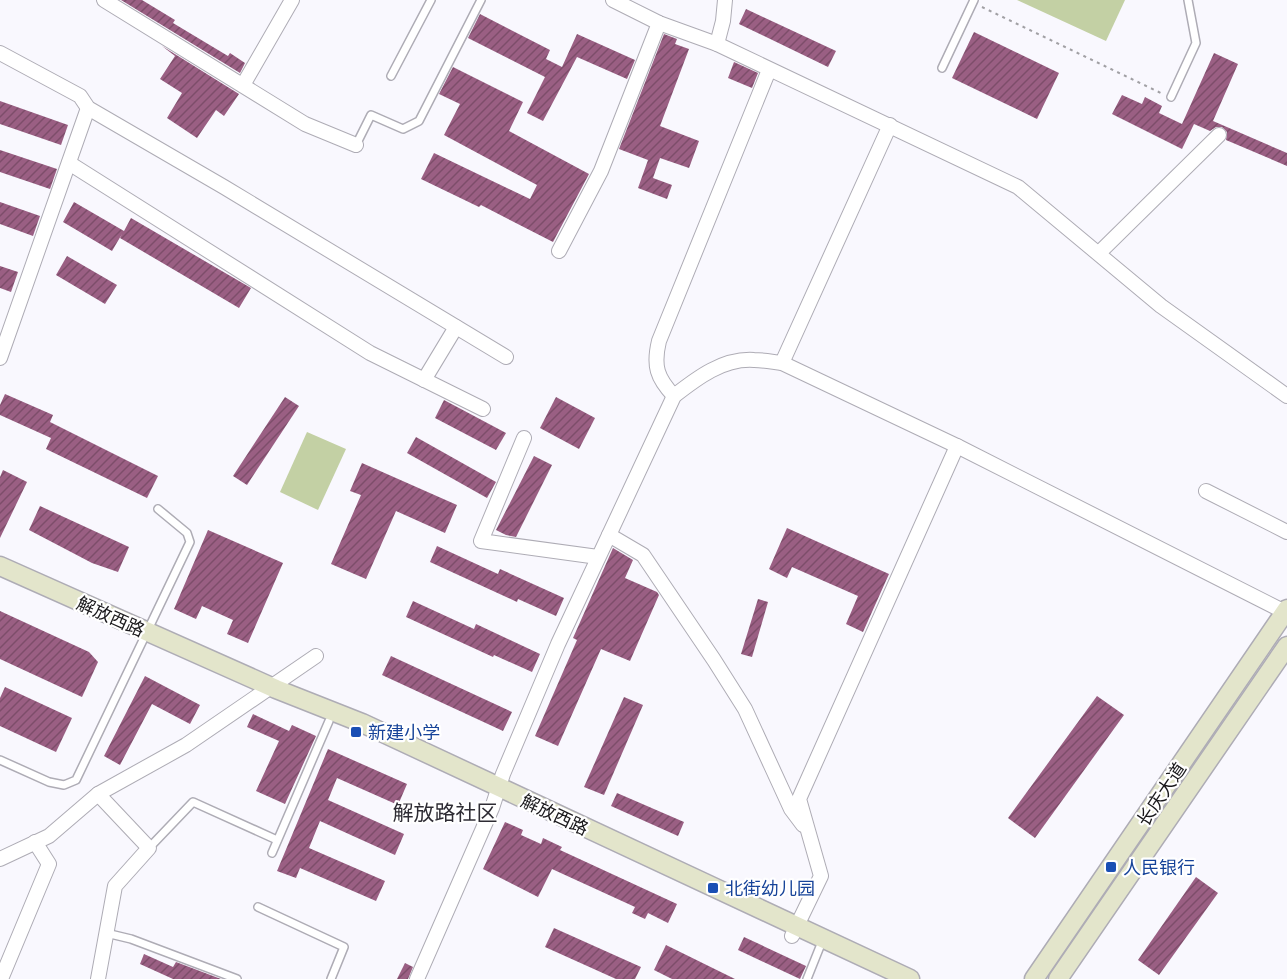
<svg xmlns="http://www.w3.org/2000/svg" width="1287" height="979" font-family="Ubuntu,'Noto Sans SC',sans-serif">
	<style>
		.park { fill: #c3d0a4 }
		.building { fill: url(#building-hatch) }
		.lines { fill: none; stroke-linecap: round; stroke-linejoin: round }
		.lane-casing { stroke: #aeacb5; stroke-width: 10 }
		.street-casing { stroke: #aeacb5; stroke-width: 16 }
		.secondary-casing { stroke: #aeacb5; stroke-width: 21 }
		.path { stroke: #a1a0a4; stroke-width: 2; stroke-dasharray: 3 4.5; stroke-linecap: butt }
		.lane { stroke: #fff; stroke-width: 7 }
		.street { stroke: #fff; stroke-width: 14 }
		.secondary { stroke: #e3e5cb; stroke-width: 18 }
		.transit-dot { fill: #1a4fb4; stroke: #fff; stroke-width: 2 }
		.labels { text-anchor: middle; dominant-baseline: central; stroke-width: 4.5; stroke-linejoin: round; paint-order: stroke }
		.street-label { font-size: 18px; fill: #19181b; stroke: #fff }
		.transit-label { font-size: 18px; fill: #164399; stroke: #fff; text-anchor: start }
		.quarter-label { font-size: 21px; fill: #2e2c34; stroke: #fff }
	</style>
	<defs>
		<pattern id="building-hatch" width="6" height="6" patternUnits="userSpaceOnUse" patternTransform="scale(1.5)"><rect width="6" height="6" fill="#9a5f83"/><path d="M-1 1l2-2M0 6l6-6M5 7l2-2" fill="none" stroke="#7d4d6a"/></pattern>
	</defs>
	<rect width="100%" height="100%" fill="#f9f8fe"/>
	<g class="park">
		<path d="M1017,0H1125L1106,41Z"/>
		<path d="M307,432L346,449L318,510L280,492Z"/>
	</g>
	<g class="building">
		<path d="M121,0H142L175,20L173,23L228,56L230,53L245,63L240,73Z"/>
		<path d="M746,9L836,51L828,67L739,24Z"/>
		<path d="M480,14L550,50L546,59L562,67L577,34L635,60L627,79L577,57L543,121L527,113L545,77L468,38Z"/>
		<path d="M974,32L1059,73L1037,119L952,78Z"/>
		<path d="M664,34L677,39L675,44L689,49L660,126L699,141L689,168L660,158L653,178L672,185L667,199L638,188L648,160L619,149Z"/>
		<path d="M162,46L239,94L224,116L216,110L197,138L167,118L182,93L160,79L175,56Z"/>
		<path d="M1214,53L1238,64L1213,121L1287,153V166L1226,140L1227,132L1222,127H1216L1210,131L1194,124L1182,149L1112,114L1122,95L1142,104L1145,97L1162,106L1159,113L1182,124Z"/>
		<path d="M734,62L758,73L752,88L728,78Z"/>
		<path d="M453,67L523,102L509,131L589,174L553,242L481,205L479,207L421,179L434,153L530,199L537,185L444,135L460,104L439,94Z"/>
		<path d="M0,101L68,125L61,145L0,124Z"/>
		<path d="M0,150L57,169L50,189L0,172Z"/>
		<path d="M0,202L40,216L33,236L0,224Z"/>
		<path d="M74,202L124,231L131,218L251,288L239,308L120,238L122,234L112,251L63,222Z"/>
		<path d="M67,256L117,285L105,304L56,275Z"/>
		<path d="M0,266L18,272L11,292L0,288Z"/>
		<path d="M5,394L53,415L50,422L158,476L147,498L46,449L51,438L0,415V405Z"/>
		<path d="M285,397L299,406L247,485L233,476Z"/>
		<path d="M556,397L595,418L579,449L540,428Z"/>
		<path d="M444,400L506,433L496,450L435,418Z"/>
		<path d="M416,437L496,482L487,498L407,453Z"/>
		<path d="M534,456L552,465L516,537L506,535L496,530Z"/>
		<path d="M362,463L457,505L445,533L396,511L366,579L331,564L361,495L350,491Z"/>
		<path d="M3,470L27,482L0,538V477Z"/>
		<path d="M40,506L129,547L118,572L92,563L29,530Z"/>
		<path d="M787,528L889,574L863,632L846,624L858,596L792,567L787,578L769,569Z"/>
		<path d="M208,530L283,563L248,643L227,634L233,620L202,606L196,619L174,609Z"/>
		<path d="M437,546L498,574L500,569L564,598L556,616L518,599L517,602L430,562Z"/>
		<path d="M613,548L633,560L625,578L657,592L659,595L630,661L601,649L558,746L535,736L577,640L573,638Z"/>
		<path d="M758,599L768,602L752,657L741,654Z"/>
		<path d="M413,601L474,629L476,624L540,654L532,672L494,655L493,657L406,617Z"/>
		<path d="M0,611L89,652L98,662L82,697L0,659Z"/>
		<path d="M391,656L512,712L503,731L382,675Z"/>
		<path d="M145,676L200,705L190,724L152,704L120,765L104,756Z"/>
		<path d="M5,687L72,718L56,752L0,726V698Z"/>
		<path d="M1097,696L1124,715L1035,838L1008,818Z"/>
		<path d="M624,697L643,705L604,795L584,787Z"/>
		<path d="M253,714L289,731L292,725L316,736L285,804L256,791L279,741L247,727Z"/>
		<path d="M328,749L407,784L398,805L337,778L328,800L404,834L395,855L320,821L309,848L385,881L376,901L300,868L296,878L277,871Z"/>
		<path d="M617,793L684,822L678,836L611,806Z"/>
		<path d="M505,822L523,830L521,835L541,844L543,838L562,847L560,850L677,904L668,923L648,913L645,919L632,913L635,907L552,869L538,897L483,869Z"/>
		<path d="M1196,877L1218,893L1159,975L1138,960Z"/>
		<path d="M554,928L641,967L635,979H616L545,947Z"/>
		<path d="M744,937L806,966L800,979L738,950Z"/>
		<path d="M666,945L735,979H672L654,970Z"/>
		<path d="M144,954L173,967L176,962L221,979H173L140,964Z"/>
		<path d="M405,963L413,967L408,979H397Z"/>
	</g>
	<g class="lines">
		<g class="lane-casing">
			<g id="lane">
				<path d="M942,68L974,0"/>
				<path d="M391,76L431,0"/>
				<path d="M1171,97L1196,43L1188,0"/>
				<path d="M356,145L371,115L403,129L419,121L481,0"/>
				<path d="M0,760L49,782L64,785L76,780L190,542L187,533L158,509"/>
				<path d="M149,848L193,802L277,840"/>
				<path d="M272,853L329,721"/>
				<path d="M258,907L344,947L331,979"/>
				<path d="M106,933L131,939L237,979"/>
				<path d="M807,979L823,939"/>
			</g>
		</g>
		<g class="street-casing">
			<g id="street">
				<path d="M104,0L305,124L356,145"/>
				<path d="M613,0L659,23L717,44L1018,187L1161,306L1287,396"/>
				<path d="M717,44L723,21L725,0"/>
				<path d="M0,53L80,96L88,108L224,187L506,357"/>
				<path d="M243,85L292,0"/>
				<path d="M69,163L370,353L483,409"/>
				<path d="M559,251L601,171L659,23"/>
				<path d="M1099,253L1219,135"/>
				<path d="M0,358L88,108"/>
				<path d="M782,363L890,125"/>
				<path d="M424,380L456,327"/>
				<path d="M674,396C657,378 653,366 659,341L769,70"/>
				<path d="M524,438L481,541L598,557"/>
				<path d="M1206,491L1287,532"/>
				<path d="M609,535L643,555L714,660L745,709L791,809L803,825"/>
				<path d="M98,794L149,848L115,886L98,979"/>
				<path d="M0,859L49,836L98,794L186,745L316,656"/>
				<path d="M792,936L821,876L799,799L957,446"/>
				<path d="M1,979L49,864L35,842"/>
				<path d="M417,979L492,808L503,774L558,644L674,396C697,378 723,358 754,360C764,360 773,362 782,363L957,446L1285,612"/>
			</g>
		</g>
		<g class="secondary-casing">
			<g id="secondary">
				<path d="M0,566L276,689L362,723L910,979"/>
				<path d="M1034,979L1287,609"/>
				<path d="M1058,979L1287,646"/>
			</g>
		</g>
		<path class="path" d="M982,7L1163,94"/>
		<use href="#lane" class="lane"/>
		<use href="#street" class="street"/>
		<use href="#secondary" class="secondary"/>
	</g>
	<g class="transit-dot">
		<rect x="350" y="726" width="12" height="12" rx="3"/>
		<rect x="1105" y="861" width="12" height="12" rx="3"/>
		<rect x="707" y="882" width="12" height="12" rx="3"/>
	</g>
	<g class="labels">
		<g class="street-label">
			<text transform="translate(111 616) rotate(24)">解放西路</text>
			<text transform="translate(1161 794) rotate(-56)">长庆大道</text>
			<text transform="translate(555 814) rotate(25)">解放西路</text>
		</g>
		<g class="transit-label">
			<text x="368" y="732">新建小学</text>
			<text x="1123" y="867">人民银行</text>
			<text x="725" y="888">北街幼儿园</text>
		</g>
		<g class="quarter-label">
			<text x="445" y="812">解放路社区</text>
		</g>
	</g>
</svg>
